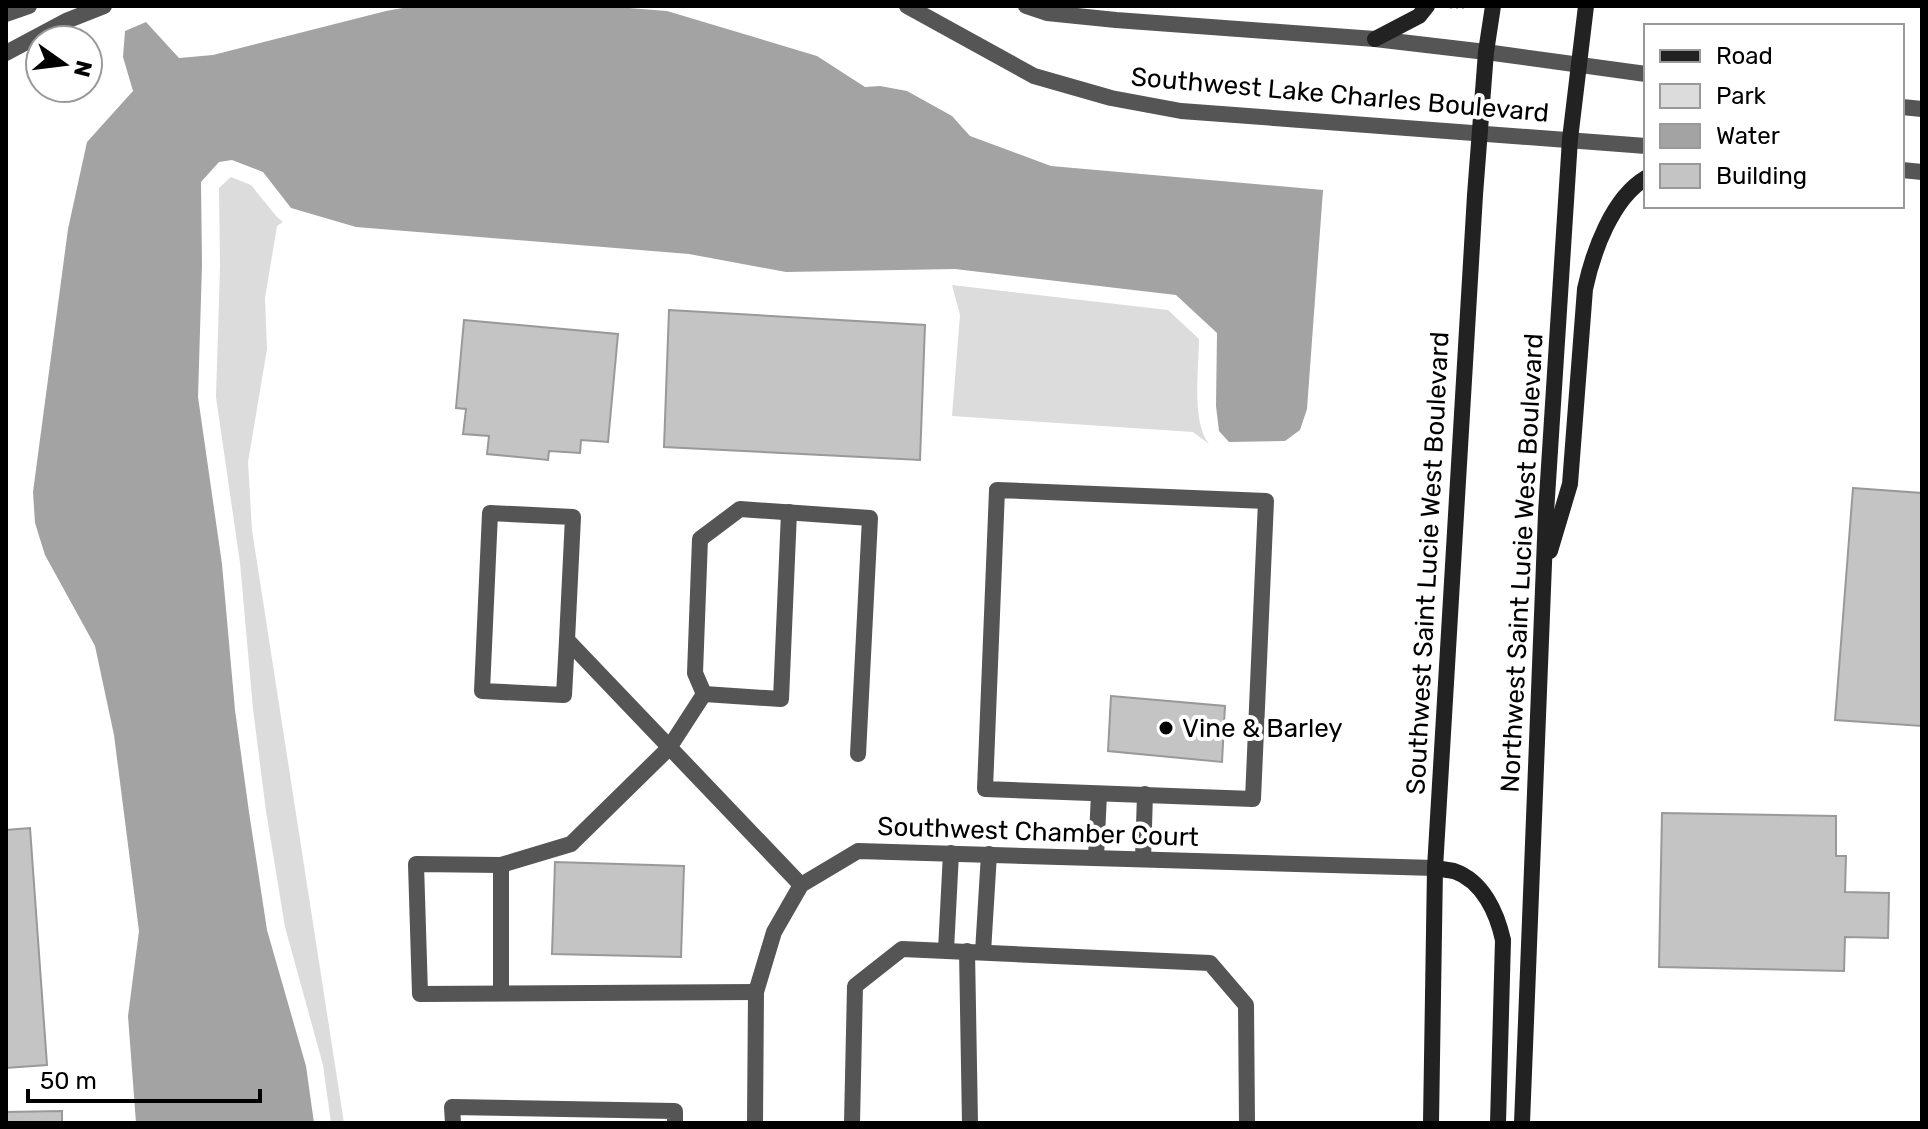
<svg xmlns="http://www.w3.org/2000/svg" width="1928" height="1129" font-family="Rubik,sans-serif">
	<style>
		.green { fill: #dcdcdc }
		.water { fill: #a3a3a3 }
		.building { fill: #c4c4c4; stroke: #999; stroke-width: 2 }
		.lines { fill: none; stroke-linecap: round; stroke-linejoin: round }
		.path { stroke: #777; stroke-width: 5; stroke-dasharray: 2 4; stroke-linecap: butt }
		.service { stroke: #555; stroke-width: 16 }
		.minor { stroke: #555; stroke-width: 16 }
		.secondary { stroke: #222; stroke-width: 16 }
		.poi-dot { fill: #000; stroke: #fff; stroke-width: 3 }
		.labels { text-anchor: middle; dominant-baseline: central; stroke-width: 8; stroke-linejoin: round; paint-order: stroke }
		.street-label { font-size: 26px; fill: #000; stroke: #fff }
		.poi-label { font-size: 26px; fill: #000; stroke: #fff; text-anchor: start }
	</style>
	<rect width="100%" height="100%" fill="#fff"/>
	<g class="green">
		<path d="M231,177L251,185L277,217L283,222L277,226L265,298L267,349L248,462L252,530L344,1123H331L323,1065L285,927L266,811L253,709L240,563L216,397L220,266L219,188Z"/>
		<path d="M952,285L1168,310L1199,339C1199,367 1191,422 1209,444L1193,432L952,416L960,315Z"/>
	</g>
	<path class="water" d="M414,6H603L667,11L817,56L865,87L880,86L907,91L952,116L970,136L1051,166L1323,190L1307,409L1300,430L1285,441L1229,442L1219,431L1216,406L1217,333L1176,295L955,269L786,272L689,254L356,227L291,208L263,172L232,160L219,162L201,182L202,265L198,397L222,564L235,710L249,812L267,930L306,1066L314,1123H136L128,1016L139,931L114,735L95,646L45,555L35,523L33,492L68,229L87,142L133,91L123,57L125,31L146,22L179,58L213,55L386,11Z"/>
	<g class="building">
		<path d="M669,310L925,325L920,460L664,447Z"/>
		<path d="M464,320L618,334L608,442L581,440L580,453L549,451L548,460L487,454L489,436L463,434L466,409L456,408Z"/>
		<path d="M1853,488L1922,493V726L1835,720Z"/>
		<path d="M1111,696L1225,706L1222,762L1108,751Z"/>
		<path d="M1662,813L1836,816V856H1846L1845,892L1889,893L1888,938L1845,937L1844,971L1659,967Z"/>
		<path d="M30,828L47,1065L6,1068V830Z"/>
		<path d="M555,862L684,866L681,957L552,954Z"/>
		<path d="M62,1111V1123H6V1112Z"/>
	</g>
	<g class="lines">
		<path class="path" d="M1450,6H1467"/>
		<g class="service">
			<path d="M997,490L1266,501L1253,799L985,789Z"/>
			<path d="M567,640L564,695L482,691L490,513L573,517L567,640L801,885"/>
			<path d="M704,694L781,699L789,512"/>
			<path d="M1096,857L1099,794"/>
			<path d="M1143,859L1145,794"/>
			<path d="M501,865V993"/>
			<path d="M946,950L951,853"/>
			<path d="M967,951L970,1123"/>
			<path d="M983,952L989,854"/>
			<path d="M756,992L420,994L416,864L501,865L571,844L669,748L704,694L695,673L700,539L740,509L870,518L858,754"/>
			<path d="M453,1123L452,1107L675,1111V1123"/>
			<path d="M852,1123L855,986L902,949L1210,963L1246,1005L1247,1123"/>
		</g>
		<g class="minor">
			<path d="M907,6L1034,76L1111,98L1181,111L1646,146"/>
			<path d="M1026,6L1047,13L1116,20L1375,39L1486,52L1646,74"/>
			<path d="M6,14L29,6"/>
			<path d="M6,53L66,21L104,6"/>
			<path d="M1902,107L1922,109"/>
			<path d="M1902,170L1922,172"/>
			<path d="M755,1123L756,992L774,932L801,885L858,851L1435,868"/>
		</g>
		<g class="secondary">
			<path d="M1375,39L1419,16L1427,6"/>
			<path d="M1550,551L1570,484L1585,289C1593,252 1612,198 1646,178"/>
			<path d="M1435,868C1441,869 1448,870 1454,871C1483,881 1497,913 1503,940L1498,1123"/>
			<path d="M1431,1123L1435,868L1475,195L1486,52L1493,6"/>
			<path d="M1522,1123L1546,513L1570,139L1586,6"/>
		</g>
	</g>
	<circle class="poi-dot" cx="1166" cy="728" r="8"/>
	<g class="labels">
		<g class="street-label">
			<text transform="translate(1340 95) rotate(5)">Southwest Lake Charles Boulevard</text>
			<text transform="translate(1428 563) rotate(-87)">Southwest Saint Lucie West Boulevard</text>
			<text transform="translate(1522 563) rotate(-87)">Northwest Saint Lucie West Boulevard</text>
			<text transform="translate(1038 832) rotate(2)">Southwest Chamber Court</text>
		</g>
		<g class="poi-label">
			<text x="1182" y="728">Vine &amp; Barley</text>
		</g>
	</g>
	<rect width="1928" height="1129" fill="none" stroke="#000000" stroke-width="16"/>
	<rect x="1644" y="24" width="260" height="184" fill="#ffffff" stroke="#999999" stroke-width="2"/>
	<rect x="1660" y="50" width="40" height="12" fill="#222222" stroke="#999999" stroke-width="2"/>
	<text x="1716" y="64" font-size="24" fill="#000000">Road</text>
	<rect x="1660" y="84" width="40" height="24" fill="#dcdcdc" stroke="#999999" stroke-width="2"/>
	<text x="1716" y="104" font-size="24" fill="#000000">Park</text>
	<rect x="1660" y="124" width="40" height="24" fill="#a3a3a3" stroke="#999999" stroke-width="2"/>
	<text x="1716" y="144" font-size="24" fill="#000000">Water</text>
	<rect x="1660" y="164" width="40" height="24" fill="#c4c4c4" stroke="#999999" stroke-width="2"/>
	<text x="1716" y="184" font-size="24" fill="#000000">Building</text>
	<g transform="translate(64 64) rotate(104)"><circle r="38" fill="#ffffff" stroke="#999999" stroke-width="2"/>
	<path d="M0-6L14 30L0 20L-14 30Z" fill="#000000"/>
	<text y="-12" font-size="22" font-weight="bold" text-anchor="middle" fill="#000000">N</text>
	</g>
	<path d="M28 1089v12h232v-12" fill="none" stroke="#000000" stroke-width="4"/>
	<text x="40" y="1089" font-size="24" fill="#000000" stroke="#ffffff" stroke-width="6" paint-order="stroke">50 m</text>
</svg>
